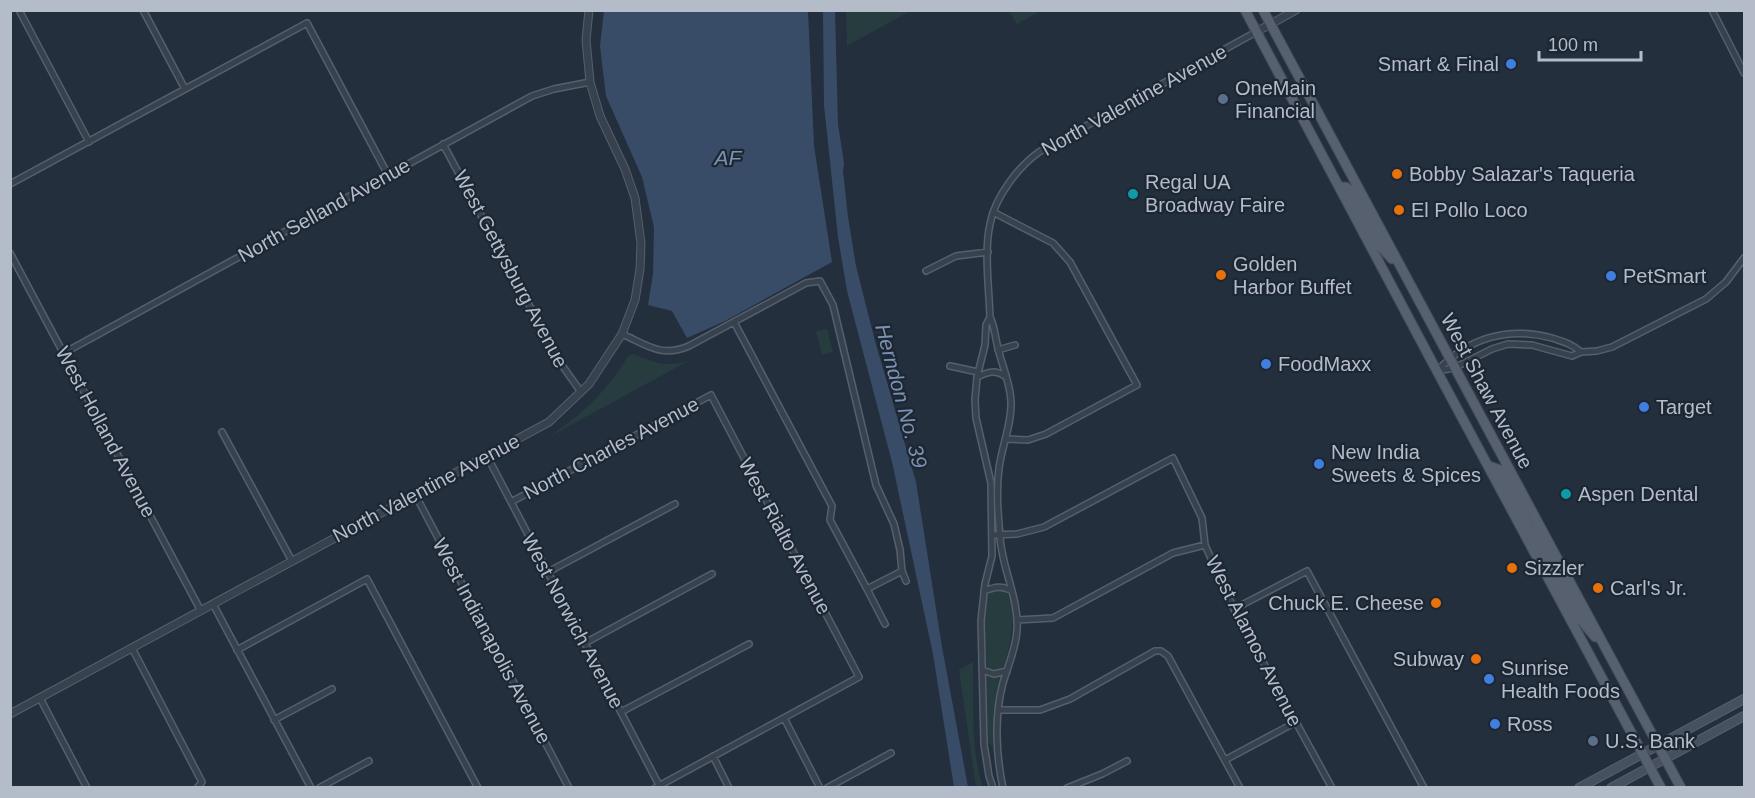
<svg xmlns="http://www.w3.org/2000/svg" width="1755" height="798" font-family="Arial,sans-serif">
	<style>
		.green { fill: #263c3f }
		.water { fill: #394c67 }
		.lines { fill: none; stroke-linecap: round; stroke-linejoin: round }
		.minor-casing { stroke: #565f6c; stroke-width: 8 }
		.tertiary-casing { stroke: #565f6c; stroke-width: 9 }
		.secondary-casing { stroke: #565f6c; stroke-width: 10 }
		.primary-casing { stroke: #414a57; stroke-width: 11 }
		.minor { stroke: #38414e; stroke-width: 5 }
		.tertiary { stroke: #38414e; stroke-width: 7 }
		.secondary { stroke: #465061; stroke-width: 8 }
		.primary { stroke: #56606e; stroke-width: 9 }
		.shop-dot { fill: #3f7fe0; stroke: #1d2633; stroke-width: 2 }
		.service-dot { fill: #5c6f8a; stroke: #1d2633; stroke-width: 2 }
		.food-dot { fill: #e8710a; stroke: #1d2633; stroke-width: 2 }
		.culture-dot { fill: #0f9aa8; stroke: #1d2633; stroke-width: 2 }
		.labels { text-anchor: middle; stroke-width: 4.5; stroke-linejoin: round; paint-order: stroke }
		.poi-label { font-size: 20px; fill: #b4bcc9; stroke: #1d2633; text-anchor: start }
		.street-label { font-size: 20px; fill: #b4bcc9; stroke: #1d2633 }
		.water-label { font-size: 21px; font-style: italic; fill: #7c92b1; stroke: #1d2633 }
	</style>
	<rect width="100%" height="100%" fill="#242f3e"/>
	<path class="green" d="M 846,10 L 910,10 L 910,11 L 847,46 Z
		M 1009,11 L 1036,11 L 1037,13 L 1017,24 Z
		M 827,329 L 833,352 L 822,355 L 816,331 Z
		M 634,354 C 654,363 669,368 690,360 L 547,438 C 581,416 607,391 628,356 Z
		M 998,590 C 1002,591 1004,590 1007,593 C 1019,605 1009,652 1004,666 L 996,670 L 986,667 C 986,654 982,601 989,594 C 992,591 995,591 998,590 Z
		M 973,662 C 974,702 970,749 983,787 L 976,787 L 959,670 Z
		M 986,676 L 993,677 L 1002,676 L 995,710 L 995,744 L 992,746 L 988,743 Z"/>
	<path class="water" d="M 604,11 L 808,11 L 814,146 L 832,262 L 725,321 L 687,338 L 672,311 L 648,305 L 653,274 L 654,227 L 642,177 L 606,96 L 600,46 Z
		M 823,11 L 835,11 L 838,124 L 844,163 L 843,171 L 848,217 L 856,266 L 875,341 L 916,482 L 942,647 L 968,787 L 954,787 L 933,654 L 892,462 L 847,291 L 838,237 L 824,105 Z"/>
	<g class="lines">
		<defs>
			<path id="minor" d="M 19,10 L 89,142
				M 143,10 L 185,89
				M 1712,10 L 1744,73
				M 443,144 L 559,361 L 581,392
				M 10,184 L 307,23 L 388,175
				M 993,212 L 1053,243 L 1070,262 L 1137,385 L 1046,434 L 1028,440 L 1006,439
				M 10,253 L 201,611
				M 926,271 L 956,256 L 988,252
				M 990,317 L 986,325 L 985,345 L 977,377 L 975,400 L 976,418 L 991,483 L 992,556 L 985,584 L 981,621 L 984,744 L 989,776 L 993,788
				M 734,322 L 832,506 L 830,520 L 867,589 L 902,571
				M 622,334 C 647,345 661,358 689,346 L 806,283 L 820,281 L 833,305 L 876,485 L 894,524 L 900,550 L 902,571 L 906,581
				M 998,350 L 1015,345
				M 64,353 L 532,96 L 554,89 L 590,82
				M 950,366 L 978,372
				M 1437,371 L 1454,368 L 1492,349 L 1508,344 L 1532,345 L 1572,356 L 1581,352 L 1597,351 L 1612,347 L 1706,299 L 1726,282 L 1744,258
				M 1437,371 C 1468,338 1508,326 1552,338 C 1564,342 1572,344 1581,352
				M 977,377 C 988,372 995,369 1006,377
				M 222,432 L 292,561
				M 487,456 L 659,785
				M 415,494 L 569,788
				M 511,502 L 711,395 L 859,677 L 655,788
				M 993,535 L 1017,534 L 1044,527 L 1173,458 L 1202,518 L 1205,545 L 1234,609 L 1332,788
				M 548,572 L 675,504
				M 867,589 L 885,624
				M 984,591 C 995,587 1001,585 1012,591
				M 213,604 L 311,788
				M 1234,609 L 1307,571 L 1424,788
				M 1017,620 L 1053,618 L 1173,553 L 1205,545
				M 585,643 L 712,574
				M 132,648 L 202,782 L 197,788
				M 237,650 L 367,579 L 478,788
				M 982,670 L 994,674 L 1007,671
				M 40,698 L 87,788
				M 998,710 L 1040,710 L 1070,699 L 1155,651 L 1161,651 L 1168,656 L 1240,788
				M 621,712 L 749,644
				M 784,718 L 820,788
				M 274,720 L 332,689
				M 713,756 L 729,788
				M 1225,760 L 1296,722
				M 319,788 L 369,761
				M 827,788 L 891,753
				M 1003,788 C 996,755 994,716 1003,683 C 1008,665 1016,649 1017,630 C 1019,598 1002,569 1000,537 C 998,514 996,490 999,468 C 1002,445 1012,424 1011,401 C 1010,382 1002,366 998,348 C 995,337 995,327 990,317 C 989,288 984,252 990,224 C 995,197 1018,167 1039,152 L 1256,32
				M 1067,788 L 1102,774 L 1127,761"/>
			<path id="tertiary" d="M 1256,32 L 1296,10
				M 10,714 L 549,422 L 589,384 L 622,334 L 635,300 L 640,269 L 641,243 L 635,198 L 625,169 L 600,116 L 590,82 L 586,40 L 589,10"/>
			<path id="secondary" d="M 1579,788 L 1744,699
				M 1611,788 L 1744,716"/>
			<path id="primary" d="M 1245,10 L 1431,360 L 1661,788
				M 1263,10 L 1557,558 L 1681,788
				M 1339,187 L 1346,187 L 1351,191 L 1380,246 L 1392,259
				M 1489,466 L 1500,470 L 1531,529 L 1537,533 L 1544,534
				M 1527,538 L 1534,537 L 1538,542 L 1581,620 L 1595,637"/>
		</defs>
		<use href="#minor" class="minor-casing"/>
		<use href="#tertiary" class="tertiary-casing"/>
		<use href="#secondary" class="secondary-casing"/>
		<use href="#primary" class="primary-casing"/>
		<use href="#minor" class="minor"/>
		<use href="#tertiary" class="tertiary"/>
		<use href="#secondary" class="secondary"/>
		<use href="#primary" class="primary"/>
	</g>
	<g class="shop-dot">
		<circle cx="1511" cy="64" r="6"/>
		<circle cx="1611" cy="276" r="6"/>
		<circle cx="1266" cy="364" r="6"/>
		<circle cx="1644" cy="407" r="6"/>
		<circle cx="1319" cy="464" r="6"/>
		<circle cx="1489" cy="679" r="6"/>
		<circle cx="1495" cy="724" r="6"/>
	</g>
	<g class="service-dot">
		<circle cx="1223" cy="99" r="6"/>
		<circle cx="1593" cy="741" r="6"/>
	</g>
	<g class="food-dot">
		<circle cx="1397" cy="174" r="6"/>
		<circle cx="1399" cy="210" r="6"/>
		<circle cx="1221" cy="275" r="6"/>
		<circle cx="1512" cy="568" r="6"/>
		<circle cx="1598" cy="588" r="6"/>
		<circle cx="1436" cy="603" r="6"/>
		<circle cx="1476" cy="659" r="6"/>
	</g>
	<g class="culture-dot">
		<circle cx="1133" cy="194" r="6"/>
		<circle cx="1566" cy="494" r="6"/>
	</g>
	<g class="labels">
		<g class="poi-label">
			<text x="1499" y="71" text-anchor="end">Smart &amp; Final</text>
			<text x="1235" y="95">OneMain<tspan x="1235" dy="23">Financial</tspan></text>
			<text x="1409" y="181">Bobby Salazar's Taqueria</text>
			<text x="1145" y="189">Regal UA<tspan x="1145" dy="23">Broadway Faire</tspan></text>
			<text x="1411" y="217">El Pollo Loco</text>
			<text x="1233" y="271">Golden<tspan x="1233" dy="23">Harbor Buffet</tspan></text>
			<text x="1623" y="283">PetSmart</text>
			<text x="1278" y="371">FoodMaxx</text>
			<text x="1656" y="414">Target</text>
			<text x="1331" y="459">New India<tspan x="1331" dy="23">Sweets &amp; Spices</tspan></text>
			<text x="1578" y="501">Aspen Dental</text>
			<text x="1524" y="575">Sizzler</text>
			<text x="1610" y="595">Carl's Jr.</text>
			<text x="1424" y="610" text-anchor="end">Chuck E. Cheese</text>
			<text x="1464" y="666" text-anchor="end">Subway</text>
			<text x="1501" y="675">Sunrise<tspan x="1501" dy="23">Health Foods</tspan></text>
			<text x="1507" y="731">Ross</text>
			<text x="1605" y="748">U.S. Bank</text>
		</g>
		<g class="street-label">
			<text transform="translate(1134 100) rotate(-29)" y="7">North Valentine Avenue</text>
			<text transform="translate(324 210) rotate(-29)" y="7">North Selland Avenue</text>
			<text transform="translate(511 269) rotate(62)" y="7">West Gettysburg Avenue</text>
			<text transform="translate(1487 391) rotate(62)" y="7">West Shaw Avenue</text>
			<text transform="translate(106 432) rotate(62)" y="7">West Holland Avenue</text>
			<text transform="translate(611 448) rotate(-28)" y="7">North Charles Avenue</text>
			<text transform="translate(426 488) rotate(-28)" y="7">North Valentine Avenue</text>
			<text transform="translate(785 536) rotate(62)" y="7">West Rialto Avenue</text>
			<text transform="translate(573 621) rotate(62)" y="7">West Norwich Avenue</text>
			<text transform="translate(492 641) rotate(62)" y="7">West Indianapolis Avenue</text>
			<text transform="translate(1254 641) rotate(63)" y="7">West Alamos Avenue</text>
		</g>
		<g class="water-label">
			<text x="728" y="165">AF</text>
			<text transform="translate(901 396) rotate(75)" y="7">Herndon No. 39</text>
		</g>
	</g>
	<rect width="1755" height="798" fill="none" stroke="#b4bcc9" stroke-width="24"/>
	<path d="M1539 51v9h102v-9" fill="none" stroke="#b4bcc9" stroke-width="3"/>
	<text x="1548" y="51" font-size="18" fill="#b4bcc9" stroke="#1d2633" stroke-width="4.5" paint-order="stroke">100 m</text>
</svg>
